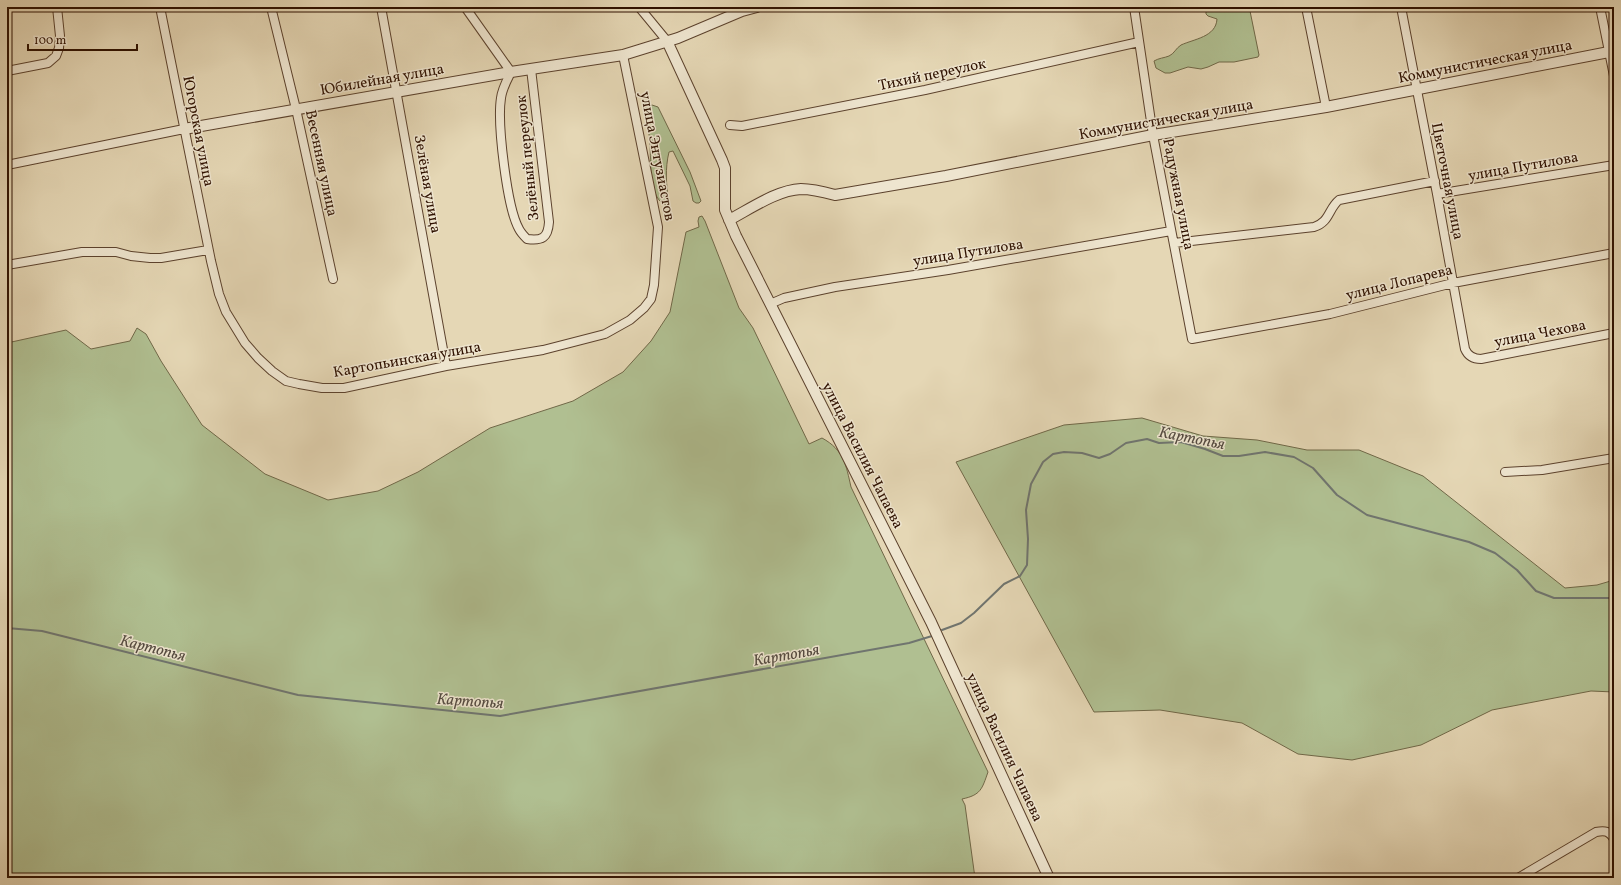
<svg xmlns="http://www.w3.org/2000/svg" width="1621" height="885" font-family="Vollkorn,serif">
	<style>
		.green { fill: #b0bf91; stroke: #706848 }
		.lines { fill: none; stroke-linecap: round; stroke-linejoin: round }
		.stream { stroke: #70756f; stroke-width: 2 }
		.minor-casing { stroke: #5c422d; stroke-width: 10 }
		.tertiary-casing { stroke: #5c422d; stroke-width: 12 }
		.minor { stroke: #eee5cf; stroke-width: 8 }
		.tertiary { stroke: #eee5cf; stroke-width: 10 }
		.labels { text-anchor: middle; stroke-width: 3; stroke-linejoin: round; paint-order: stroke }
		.street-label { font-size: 15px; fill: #2f1100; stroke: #eee5cf }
		.water-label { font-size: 16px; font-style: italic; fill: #554b41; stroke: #eee5cf }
	</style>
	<rect width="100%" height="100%" fill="#e5d7b5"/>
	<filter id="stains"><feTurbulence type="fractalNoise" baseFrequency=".005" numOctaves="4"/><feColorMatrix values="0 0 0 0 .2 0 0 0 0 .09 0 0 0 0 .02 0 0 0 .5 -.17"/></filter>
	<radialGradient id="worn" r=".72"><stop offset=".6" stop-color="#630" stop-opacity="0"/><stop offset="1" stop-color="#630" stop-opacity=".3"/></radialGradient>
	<path class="green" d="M 1210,7 L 1229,7 L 1250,11 L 1259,55 L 1258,57 L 1234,62 L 1219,62 L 1208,67 L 1201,69 L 1188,67 L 1170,73 L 1165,73 L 1156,68 L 1154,61 C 1159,58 1164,58 1169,56 C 1174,54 1176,48 1181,45 C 1194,39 1216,37 1217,19 L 1208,16 L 1206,14 L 1206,10 Z
		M 652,105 L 658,107 L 690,172 L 701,201 L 699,203 L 696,203 L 693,201 L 690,186 L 673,151 L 669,152 C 665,168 666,186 669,202 L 667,205 C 648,201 651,160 650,144 C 650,132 645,122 644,111 L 646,106 Z
		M 702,216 L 705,221 L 739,308 L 753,328 L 809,444 L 822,438 C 844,450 846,465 851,487 L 988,772 C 982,789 981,795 962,799 L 965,805 L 975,878 L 440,878 L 439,876 L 435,878 L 7,878 L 7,343 L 66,330 L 91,349 L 130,341 L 137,328 L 146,334 L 161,361 L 202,425 L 265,474 L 328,500 L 378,491 L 418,472 L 490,428 L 573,401 L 623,372 L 651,341 L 670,312 L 686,232 L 699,227 L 698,221 L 699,217 Z
		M 1142,418 L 1203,436 L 1257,440 L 1307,450 L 1359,450 L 1423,476 L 1565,588 L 1597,585 L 1614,580 L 1614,692 L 1591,691 L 1492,710 L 1421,745 L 1352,760 L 1298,754 L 1242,723 L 1160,710 L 1094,712 L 956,462 L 1064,425 Z"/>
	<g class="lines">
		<path class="stream" d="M 7,628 L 42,631 L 298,695 L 500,716 L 909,643 L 932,636
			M 942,630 L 961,623 L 974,613 L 1004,584 L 1020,576 L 1027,565 L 1028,539 L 1026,510 L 1031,484 L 1043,462 L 1053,454 L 1064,452 L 1082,453 L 1099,458 L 1110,454 L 1126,443 L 1147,439 L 1159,443 L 1181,442 L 1205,449 L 1223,456 L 1239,456 L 1265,452 L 1294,457 L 1313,468 L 1337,495 L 1367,515 L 1469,542 L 1495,553 L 1517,570 L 1536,591 L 1554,598 L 1614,598"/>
		<defs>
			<path id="minor" d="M 160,7 L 211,261 L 219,294 L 226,312 L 245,343 L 258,358 L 272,371 L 286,381 L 299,384 L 322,388 L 344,388 L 446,366 L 543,350 L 605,334 L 630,320 L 644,308 L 651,299 L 654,285 L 658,227 L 623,55
				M 271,7 L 296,109 L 333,279
				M 381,7 L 446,366
				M 465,7 L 511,72 C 507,80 502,89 501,98 C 497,123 507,208 519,229 C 521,233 524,236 527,239 C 542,241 548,238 549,222 L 531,69
				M 639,7 L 667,41
				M 698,7 L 704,7
				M 1134,7 L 1153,135 L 1192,339 L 1330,314 L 1453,283 L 1614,253
				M 1306,7 L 1326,107
				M 1401,7 L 1437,194 L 1465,349 C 1468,356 1473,359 1481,359 L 1614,333
				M 1600,7 L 1614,76
				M 7,71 L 48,63 L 56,56 L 59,48 L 60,36 L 57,7
				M 730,125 L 742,126 L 925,90 L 1139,42
				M 7,165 L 184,129
				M 1437,194 L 1614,165
				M 1174,243 L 1314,227 C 1330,222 1328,209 1339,200 L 1435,181
				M 7,265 L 82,252 L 116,252 L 131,256 L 150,258 L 161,258 L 208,250
				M 770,304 L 784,298 L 835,287 L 948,270 L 1171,231
				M 1505,472 L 1542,470 L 1614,458
				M 1518,878 L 1596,832 C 1605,830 1609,831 1614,839"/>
			<path id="tertiary" d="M 667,41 L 722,160 L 725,168 L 725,210 L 736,236 L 931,622 L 1049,878
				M 184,129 L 511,72 L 623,55 L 678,38 L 742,11 L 757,7
				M 729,220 C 750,209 777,190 801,189 C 812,189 824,192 835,195 L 946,176 L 1153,135 L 1326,107 L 1614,51"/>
		</defs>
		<use href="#minor" class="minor-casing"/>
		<use href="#tertiary" class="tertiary-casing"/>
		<use href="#minor" class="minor"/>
		<use href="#tertiary" class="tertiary"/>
	</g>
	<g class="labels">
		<g class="street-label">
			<text transform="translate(1485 61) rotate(-11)" y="5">Коммунистическая улица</text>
			<text transform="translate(932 74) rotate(-12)" y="5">Тихий переулок</text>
			<text transform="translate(382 79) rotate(-10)" y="5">Юбилейная улица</text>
			<text transform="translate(1166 119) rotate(-10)" y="5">Коммунистическая улица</text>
			<text transform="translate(199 131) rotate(79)" y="5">Югорская улица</text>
			<text transform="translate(658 156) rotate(79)" y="5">улица Энтузиастов</text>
			<text transform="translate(527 158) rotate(-96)" y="5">Зелёный переулок</text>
			<text transform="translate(322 163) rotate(78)" y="5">Весенняя улица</text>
			<text transform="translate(1523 166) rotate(-10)" y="5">улица Путилова</text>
			<text transform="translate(1448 181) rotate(79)" y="5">Цветочная улица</text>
			<text transform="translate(428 184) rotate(80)" y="5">Зелёная улица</text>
			<text transform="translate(1179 194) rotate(79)" y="5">Радужная улица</text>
			<text transform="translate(968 252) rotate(-9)" y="5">улица Путилова</text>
			<text transform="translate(1399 282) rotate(-14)" y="5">улица Лопарева</text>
			<text transform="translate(1540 333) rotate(-11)" y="5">улица Чехова</text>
			<text transform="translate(407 359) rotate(-10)" y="5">Картопьинская улица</text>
			<text transform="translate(863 455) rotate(63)" y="5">улица Василия Чапаева</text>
			<text transform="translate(1005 747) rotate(65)" y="5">улица Василия Чапаева</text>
		</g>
		<g class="water-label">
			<text transform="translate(1192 437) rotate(11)" y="6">Картопья</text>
			<text transform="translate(153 647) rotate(14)" y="6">Картопья</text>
			<text transform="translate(786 654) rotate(-10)" y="6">Картопья</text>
			<text transform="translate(470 700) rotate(4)" y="6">Картопья</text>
		</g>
	</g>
	<rect width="1621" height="885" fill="none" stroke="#e5d7b5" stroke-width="24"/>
	<rect x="8" y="8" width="1605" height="869" fill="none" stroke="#2f1100" stroke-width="2"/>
	<rect x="12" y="12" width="1597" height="861" fill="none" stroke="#2f1100"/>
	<path d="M28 44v6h109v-6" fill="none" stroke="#2f1100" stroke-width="2"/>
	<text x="34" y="44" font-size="12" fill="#2f1100" stroke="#eee5cf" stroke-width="3" paint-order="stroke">100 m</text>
	<rect width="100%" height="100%" filter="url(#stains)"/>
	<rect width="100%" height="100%" fill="url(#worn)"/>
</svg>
